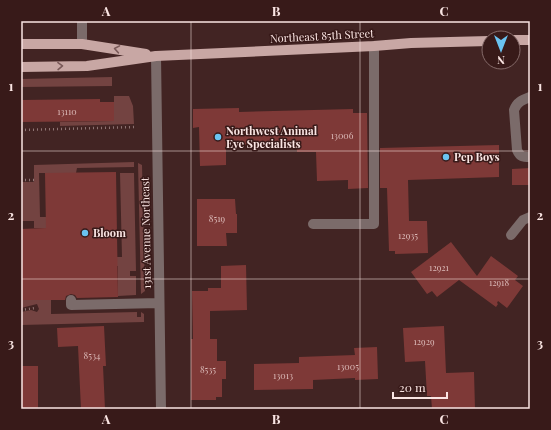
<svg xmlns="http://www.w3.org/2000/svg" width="551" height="430" font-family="'Playfair Display',serif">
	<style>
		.green { fill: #734341 }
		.building { fill: #7e3937 }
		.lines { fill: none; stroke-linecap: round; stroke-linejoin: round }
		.path { stroke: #907675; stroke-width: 2.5; stroke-dasharray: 1 3; stroke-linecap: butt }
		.minor { stroke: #7b6b6a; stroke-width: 10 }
		.major { stroke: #c8a7a4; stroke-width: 10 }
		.oneway { stroke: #795958 }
		.grid { fill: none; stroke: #fae5e3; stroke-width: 1; stroke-opacity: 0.55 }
		.poi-dot { fill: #6ac3f1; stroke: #381a19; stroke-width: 1.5 }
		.labels { text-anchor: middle; stroke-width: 3; stroke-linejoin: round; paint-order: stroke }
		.number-label { font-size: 9px; fill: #dbbab8 }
		.street-label { font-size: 11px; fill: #fae5e3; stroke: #381a19 }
		.poi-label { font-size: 11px; font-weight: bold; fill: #fae5e3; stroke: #381a19; text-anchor: start }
		.neatline { fill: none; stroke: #fae5e3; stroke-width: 1.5 }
		.grid-label { font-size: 13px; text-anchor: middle; font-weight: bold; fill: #fae5e3 }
	</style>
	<rect width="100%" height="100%" fill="#422423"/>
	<path class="green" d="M 112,77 L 112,86 L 21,87 L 21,79 Z
		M 114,96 L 129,96 L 133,106 L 134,124 L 60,126 L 60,122 L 114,121 Z
		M 134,162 L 134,167 L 77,168 L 76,173 L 39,173 L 40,217 L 46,217 L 46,228 L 34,228 L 34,221 L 21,221 L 21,182 L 34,182 L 34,165 Z
		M 138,163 L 142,165 L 145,291 L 141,294 Z
		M 120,173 L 134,173 L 136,271 L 130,271 L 130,276 L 136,276 L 136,295 L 118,296 L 118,266 L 115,266 L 115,257 L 122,257 Z
		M 51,295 L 51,314 L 137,312 L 137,317 L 141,317 L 141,312 L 144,314 L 144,322 L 21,325 L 21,312 L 31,310 L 37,312 L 39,309 L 37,304 L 21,308 L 21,300 L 33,300 Z"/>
	<path class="building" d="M 100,99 L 100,102 L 114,102 L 114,121 L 21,122 L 21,100 Z
		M 239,108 L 239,112 L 353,109 L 353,113 L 367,113 L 368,188 L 348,189 L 348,180 L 317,181 L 316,152 L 297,152 L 297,143 L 237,145 L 237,147 L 226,147 L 226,165 L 200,166 L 199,127 L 193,128 L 193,109 Z
		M 499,145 L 499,177 L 408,180 L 409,221 L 427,221 L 428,253 L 395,254 L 395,251 L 389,251 L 387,188 L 380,188 L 380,148 Z
		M 530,168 L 530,185 L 512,185 L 512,169 Z
		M 116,172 L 118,297 L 77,298 L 75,295 L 71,294 L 66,296 L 65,300 L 21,300 L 21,229 L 46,228 L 45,173 Z
		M 197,199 L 235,199 L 236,214 L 237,214 L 237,233 L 226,233 L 227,246 L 197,246 Z
		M 451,242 L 477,276 L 491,256 L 518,276 L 515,280 L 523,286 L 507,308 L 498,301 L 497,303 L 498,304 L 496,307 L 459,280 L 437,297 L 432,291 L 427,294 L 411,272 Z
		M 246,265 L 247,310 L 210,311 L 210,339 L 217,339 L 217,361 L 226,361 L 226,379 L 222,379 L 222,397 L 216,397 L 216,400 L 191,400 L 191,339 L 193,339 L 192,291 L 208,291 L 208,288 L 221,288 L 221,266 Z
		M 104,326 L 106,366 L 103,366 L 105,409 L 81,409 L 78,346 L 58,347 L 57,328 Z
		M 444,326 L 446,373 L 474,372 L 475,409 L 432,409 L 431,396 L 427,396 L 425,361 L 405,362 L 403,328 Z
		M 377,347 L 378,379 L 355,380 L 355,378 L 313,380 L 313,389 L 254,390 L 254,364 L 299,363 L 299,357 L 355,355 L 354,348 Z
		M 21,366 L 38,366 L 38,409 L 21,409 Z"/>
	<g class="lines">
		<path class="path" d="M 21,130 L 136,127
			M 21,180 L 34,180
			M 21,310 L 35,308"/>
		<path class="minor" d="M 82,21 L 82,44
			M 156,56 L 161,409
			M 530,97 C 522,100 517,102 514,110 L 517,150 C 520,157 523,157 530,157
			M 313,224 L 374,224 L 374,46
			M 511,235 L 523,220 L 530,217
			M 71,300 L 71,305 L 159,303"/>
		<path class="major" d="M 513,40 L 530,40
			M 21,44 L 82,44 L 146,54
			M 21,67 L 87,66 L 156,56 L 374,46 L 411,43 L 489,41"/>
	</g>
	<defs><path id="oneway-chevron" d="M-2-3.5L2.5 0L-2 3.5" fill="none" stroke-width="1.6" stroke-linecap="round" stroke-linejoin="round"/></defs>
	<g class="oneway">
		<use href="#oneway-chevron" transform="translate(117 49) rotate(-170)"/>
		<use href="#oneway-chevron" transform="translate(60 66) rotate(-1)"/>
	</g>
	<path class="grid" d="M 191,21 L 191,409M 360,21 L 360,409M 21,151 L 530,151M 21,279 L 530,279"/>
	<g class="poi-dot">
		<circle cx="218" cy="137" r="4"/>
		<circle cx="446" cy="157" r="4"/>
		<circle cx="85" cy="233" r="4"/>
	</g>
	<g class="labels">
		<g class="number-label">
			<text x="67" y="115">13110</text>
			<text x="342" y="139">13006</text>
			<text x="217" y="222">8519</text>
			<text x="408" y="239">12935</text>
			<text x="439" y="271">12921</text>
			<text x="499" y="286">12918</text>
			<text x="424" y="345">12929</text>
			<text x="92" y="359">8534</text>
			<text x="348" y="370">13005</text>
			<text x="208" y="373">8535</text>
			<text x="283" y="379">13013</text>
		</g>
		<g class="street-label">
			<text transform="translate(322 36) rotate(-3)" y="4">Northeast 85th Street</text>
			<text transform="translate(146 233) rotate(-91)" y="4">131st Avenue Northeast</text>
		</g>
		<g class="poi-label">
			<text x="226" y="135">Northwest Animal<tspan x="226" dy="13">Eye Specialists</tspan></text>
			<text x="454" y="161">Pep Boys</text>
			<text x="93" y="237">Bloom</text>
		</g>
	</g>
	<rect width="551" height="430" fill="none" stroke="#381a19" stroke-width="44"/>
	<g transform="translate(501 50) rotate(180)"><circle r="19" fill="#381a19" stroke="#866b6a"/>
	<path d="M0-3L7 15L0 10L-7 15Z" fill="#6ac3f1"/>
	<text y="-6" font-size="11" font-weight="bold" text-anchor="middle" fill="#fae5e3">N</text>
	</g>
	<path d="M393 392v6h54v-6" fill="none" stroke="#fae5e3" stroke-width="2"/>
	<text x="399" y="392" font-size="12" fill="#fae5e3" stroke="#381a19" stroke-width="3" paint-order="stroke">20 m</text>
	<rect x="22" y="22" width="507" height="386" class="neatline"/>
	<g class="grid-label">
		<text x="106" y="16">A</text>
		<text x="276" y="16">B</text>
		<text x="444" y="16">C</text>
		<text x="11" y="91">1</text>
		<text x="540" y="91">1</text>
		<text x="11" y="220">2</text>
		<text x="540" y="220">2</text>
		<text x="11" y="348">3</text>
		<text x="540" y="348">3</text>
		<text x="106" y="424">A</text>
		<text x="276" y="424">B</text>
		<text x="444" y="424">C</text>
	</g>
</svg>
